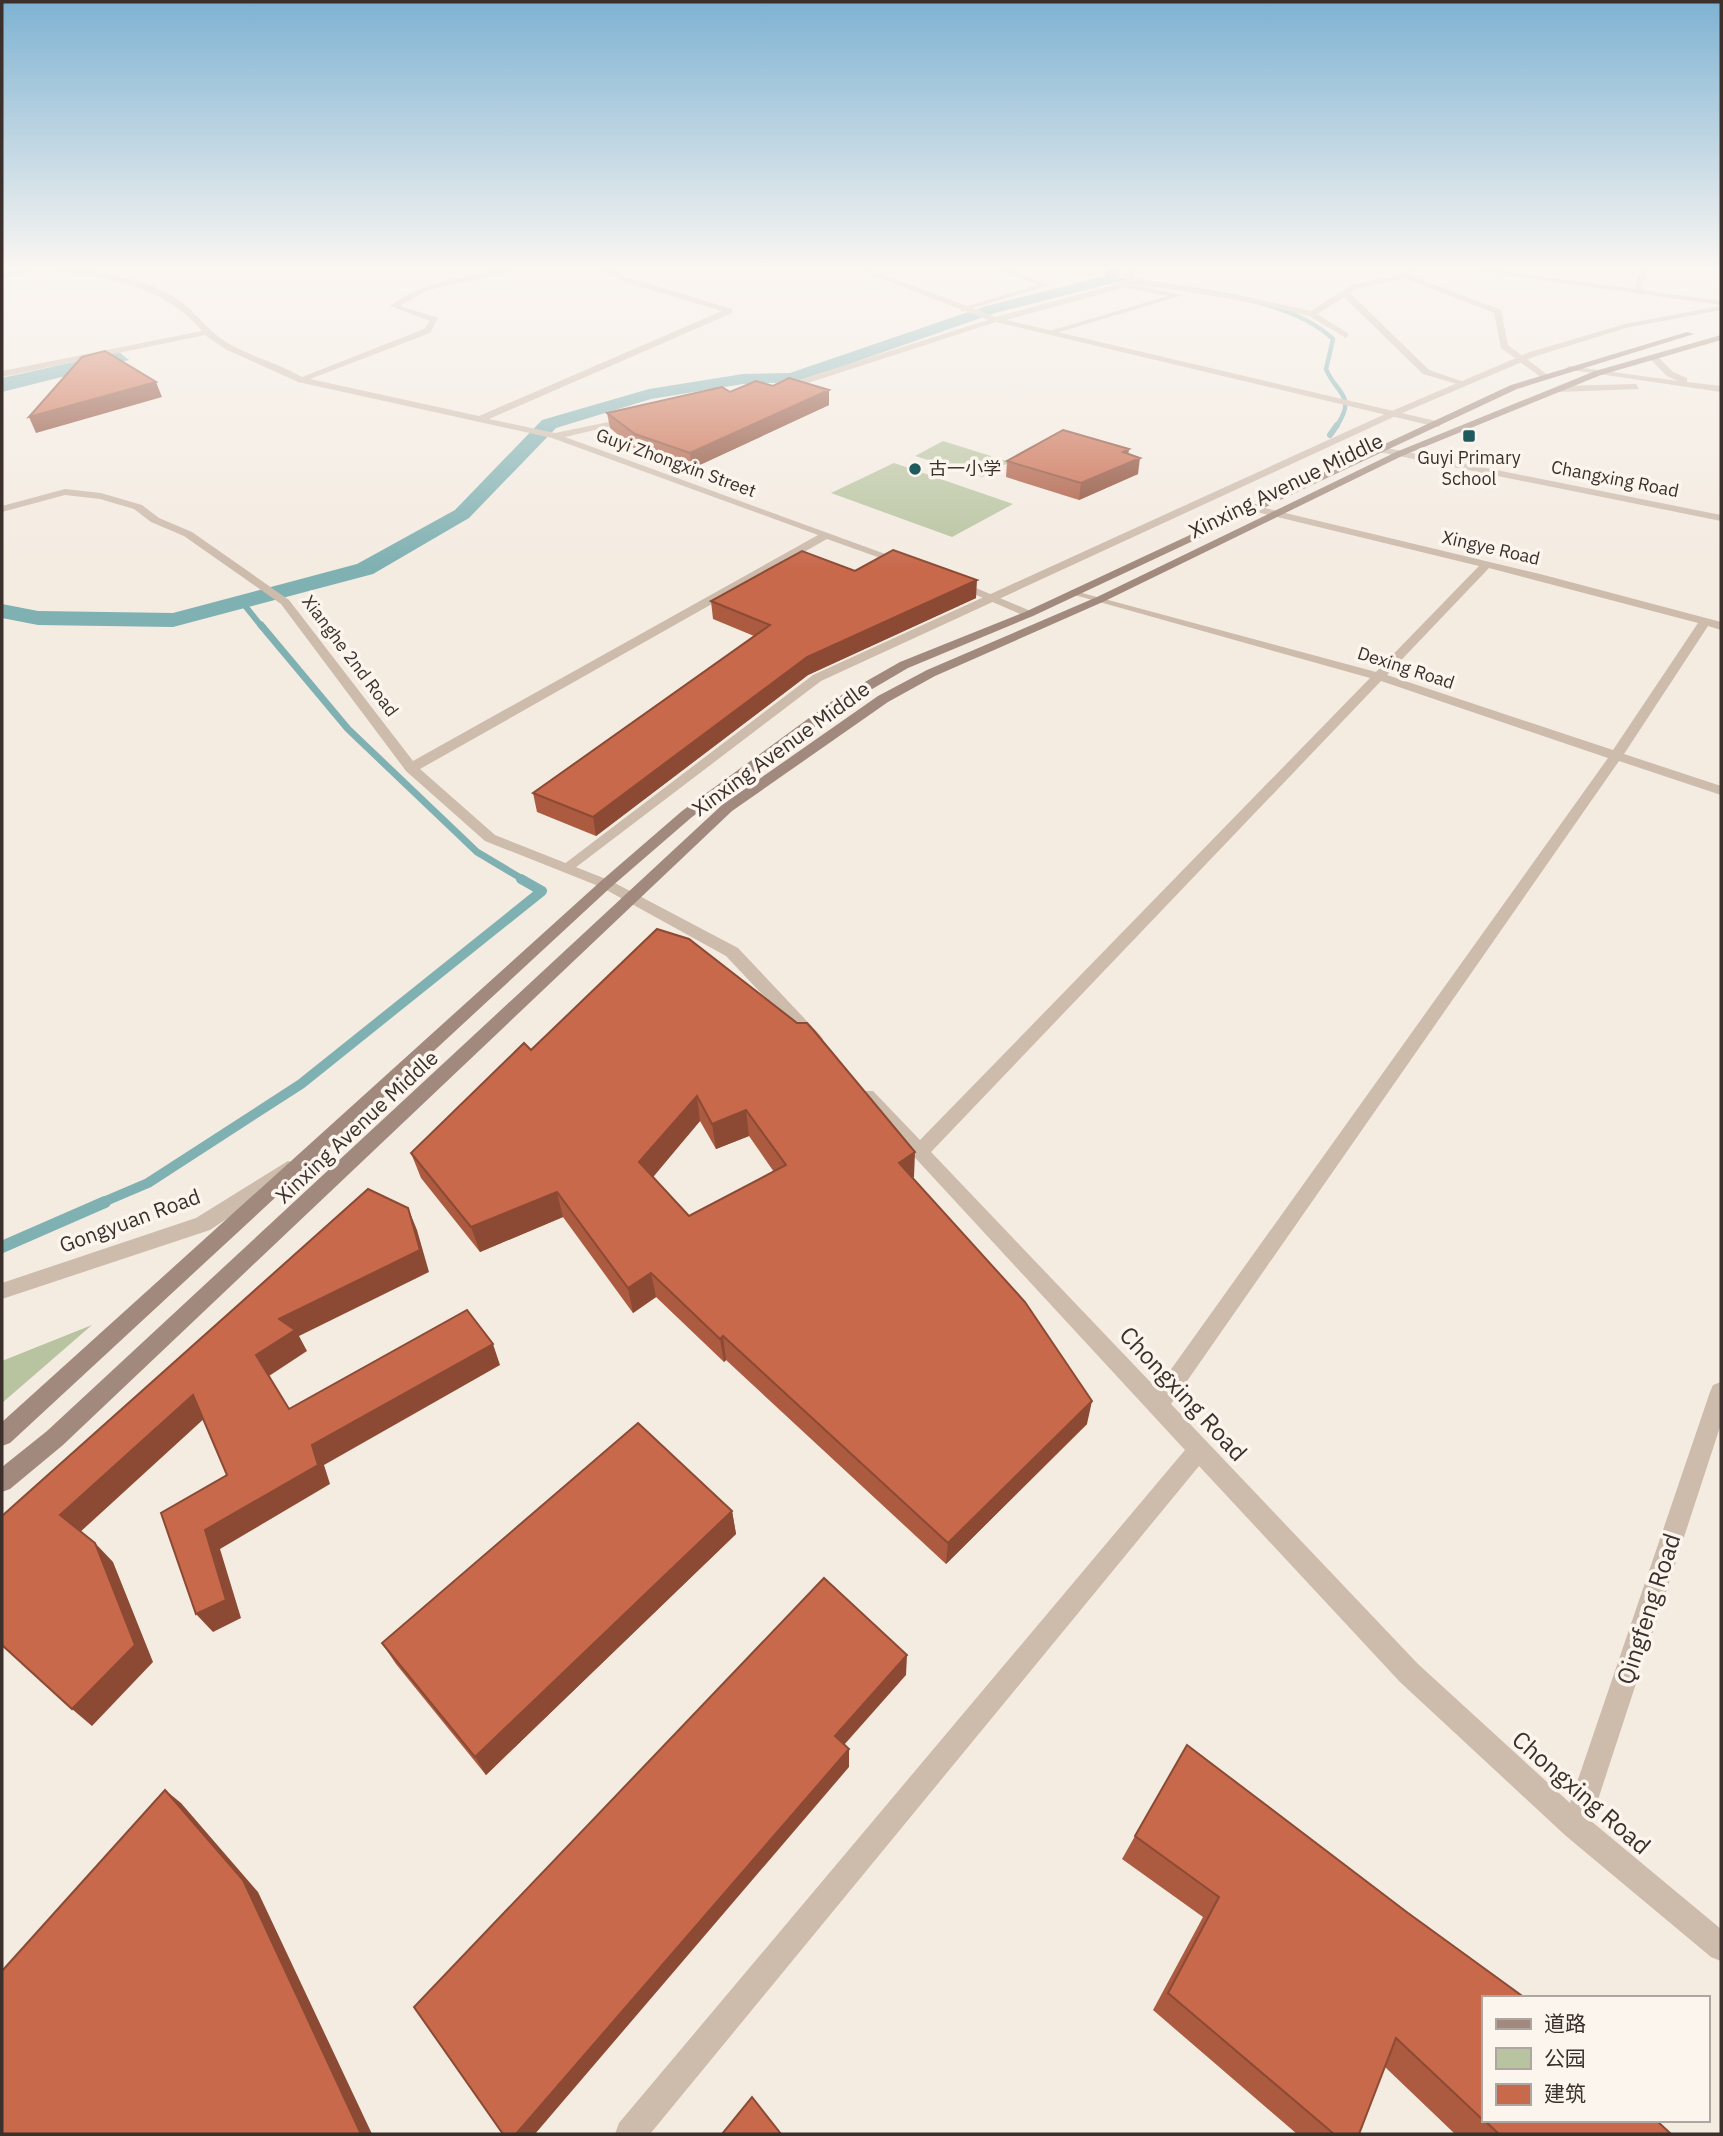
<svg xmlns="http://www.w3.org/2000/svg" width="1723" height="2136" font-family="'IBM Plex Sans','Noto Sans SC',sans-serif">
	<style>
		.green { fill: #b8c4a0 }
		.water { fill: #7fb0b2 }
		.lines { fill: none; stroke-linecap: round; stroke-linejoin: round }
		.stream-far4 { stroke: #7fb0b2; stroke-width: 4.5 }
		.stream-far3 { stroke: #7fb0b2; stroke-width: 6 }
		.stream-far2 { stroke: #7fb0b2; stroke-width: 7 }
		.stream-far1 { stroke: #7fb0b2; stroke-width: 10 }
		.stream { stroke: #7fb0b2; stroke-width: 12 }
		.canal { fill: #7fb0b2; fill-rule: evenodd }
		.service { fill: #cdbbac; fill-rule: evenodd }
		.minor { fill: #cdbbac; fill-rule: evenodd }
		.tertiary { fill: #cdbbac; fill-rule: evenodd }
		.secondary { fill: #a18a7d; fill-rule: evenodd }
		.wall { fill: #ac5a40; fill-rule: evenodd }
		.shaded-wall { fill: #8c4a34 }
		.building { fill: #c8694b; stroke: #8c4a34; stroke-width: 2; fill-rule: evenodd }
		.poi-dot { fill: #1f5a5e; stroke: #fbf5ee; stroke-width: 2.5 }
		.labels { text-anchor: middle; stroke-width: 7; stroke-linejoin: round; paint-order: stroke }
		.far-poi-label { font-size: 18px; fill: #3b302b; stroke: #fbf5ee }
		.far-street-label { font-size: 18px; fill: #3b302b; stroke: #fbf5ee }
		.street-label { font-size: 21px; fill: #3b302b; stroke: #fbf5ee }
		.near-street-label { font-size: 24px; fill: #3b302b; stroke: #fbf5ee }
	</style>
	<rect width="100%" height="100%" fill="#f4ebe1"/>
	<path class="green" d="M 943,441 L 1010,462 L 982,477 L 915,456 Z
		M 894,463 L 1013,504 L 952,537 L 831,493 Z
		M 92,1325 L 2,1403 L 2,1361 Z"/>
	<path class="water" d="M 119,352 L 129,360 L 2,392 L 2,378 Z"/>
	<g class="lines">
		<path class="stream-far4" d="M 1112,279 C 1177,289 1284,293 1333,339 L 1326,369 C 1336,394 1358,395 1336,427"/>
		<path class="stream-far3" d="M 1330,435 L 1337,425
			M 242,602 L 262,627"/>
		<path class="stream-far2" d="M 261,625 L 348,729 L 477,852 L 524,880"/>
		<path class="stream-far1" d="M 101,1203 L 148,1183 L 301,1084 L 542,891 L 521,879"/>
		<path class="stream" d="M 2,1247 L 105,1202"/>
		<path class="canal" d="M 1107,269 L 1121,269 L 1117,282 L 995,313 L 798,382 L 743,384 L 651,399 L 556,428 L 469,518 L 373,574 L 173,627 L 38,625 L 2,618 L 2,604 L 38,611 L 173,613 L 357,564 L 455,510 L 542,420 L 649,389 L 743,374 L 790,373 L 983,307 L 1105,276 Z"/>
		<path class="service" d="M 996,269 L 1007,269 L 1049,285 L 961,312 L 961,308 L 1038,285 Z
			M 1124,283 L 1183,295 L 1053,334 L 1046,332 L 1168,296 L 1121,287 Z
			M 1721,306 L 1721,310 L 1626,328 L 1536,356 L 1400,414 L 821,681 L 571,871 L 566,873 L 559,868 L 813,675 L 1394,410 L 1530,352 L 1625,324 Z"/>
		<path class="minor" d="M 26,269 L 42,269 L 2,278 L 2,274 Z
			M 53,269 C 95,269 143,277 179,300 C 196,312 206,329 223,340 C 247,356 277,362 302,377 L 424,329 L 430,321 L 390,306 C 421,281 484,269 524,269 L 428,290 L 400,306 L 438,318 L 430,333 L 310,379 L 479,416 L 722,311 L 621,281 L 599,269 L 609,269 L 627,277 L 732,309 L 732,313 L 489,419 L 555,433 L 633,417 L 633,421 L 565,437 L 910,563 L 900,565 L 827,539 L 420,769 L 495,835 L 611,881 L 738,948 L 820,1035 L 823,1039 L 820,1043 L 808,1043 L 726,956 L 601,887 L 485,841 L 406,771 L 281,604 L 184,536 L 151,522 L 134,509 L 100,499 L 65,495 L 2,512 L 2,506 L 65,489 L 101,493 L 142,505 L 159,518 L 192,532 L 289,600 L 413,761 L 818,535 L 552,438 L 298,382 L 225,349 L 205,335 L 2,377 L 2,371 L 202,331 C 174,298 138,284 96,277 C 83,275 65,275 53,269 Z
			M 857,269 L 868,269 L 996,317 L 1121,283 L 1126,279 L 1127,269 L 1135,269 L 1134,278 L 1251,298 L 1311,311 L 1351,285 L 1402,274 L 1406,269 L 1414,269 L 1409,275 L 1501,310 L 1508,345 L 1549,376 L 1542,378 L 1501,348 L 1494,313 L 1404,278 L 1356,289 L 1350,293 L 1429,370 L 1464,382 L 1464,386 L 1423,374 L 1344,297 L 1317,314 L 1349,334 L 1346,338 L 1309,316 L 1251,302 L 1132,283 L 1127,287 L 1006,320 L 1440,422 L 1440,426 L 1437,427 L 996,322 L 802,385 L 778,387 L 778,383 L 798,380 L 988,320 Z
			M 1464,269 L 1485,269 L 1635,289 L 1639,269 L 1647,269 L 1642,290 L 1721,301 L 1721,305 Z
			M 1377,446 L 1721,515 L 1721,521 L 1374,451 L 1374,447 Z
			M 1252,505 L 1540,574 L 1721,622 L 1721,630 L 1708,626 L 1624,754 L 1721,786 L 1721,795 L 1619,761 L 1171,1404 L 1418,1664 L 1570,1803 L 1710,1392 L 1713,1385 L 1721,1382 L 1721,1424 L 1591,1821 L 1721,1929 L 1721,1961 L 1711,1957 L 1566,1836 L 1400,1682 L 1199,1466 L 650,2134 L 615,2134 L 619,2123 L 1185,1450 L 858,1096 L 861,1091 L 873,1091 L 920,1140 L 1370,678 L 1071,594 L 1071,590 L 1376,672 L 1479,566 L 1248,510 L 1248,506 ZM 1489,568 L 1698,623 L 1613,750 L 1387,675 ZM 1381,681 L 1608,758 L 1157,1389 L 931,1152 Z
			M 957,580 L 1033,612 L 1035,614 L 1025,616 L 953,585 L 953,581 Z
			M 288,1161 L 295,1163 L 297,1168 L 295,1173 L 210,1230 L 2,1299 L 2,1283 L 196,1218 Z"/>
		<path class="tertiary" d="M 1650,355 L 1656,355 L 1673,372 L 1687,378 L 1687,382 L 1721,386 L 1721,392 L 1565,369 L 1569,366 L 1678,381 L 1667,376 L 1650,359 Z
			M 1636,384 L 1639,389 L 1559,392 L 1555,389 L 1559,386 Z"/>
		<path class="secondary" d="M 1687,332 L 1694,334 L 1517,389 L 1033,616 L 908,668 L 845,705 L 692,817 L 611,887 L 10,1443 L 2,1446 L 2,1422 L 601,881 L 682,811 L 835,699 L 900,662 L 1025,612 L 1511,385 Z
			M 1721,335 L 1721,340 L 1601,375 L 1402,456 L 1105,601 L 935,676 L 888,702 L 732,811 L 63,1445 L 10,1489 L 2,1492 L 2,1467 L 47,1431 L 722,805 L 878,696 L 927,670 L 1097,597 L 1396,452 L 1595,371 Z"/>
	</g>
	<path class="wall" d="M 730,392 L 829,405 L 691,469 L 636,450 L 610,428 L 607,413 Z
		M 1128,454 L 1138,474 L 1079,500 L 1006,477 L 1007,461 Z
		M 855,571 L 976,598 L 808,675 L 596,836 L 537,812 L 533,793 L 754,636 L 713,619 L 711,601 Z
		M 657,929 L 914,1177 L 912,1178 L 1087,1424 L 946,1564 L 726,1360 L 724,1362 L 656,1297 L 633,1313 L 563,1217 L 480,1252 L 421,1178 L 411,1153 L 531,1050 ZM 700,1121 L 716,1149 L 749,1136 L 774,1172 L 689,1216 L 652,1177 Z
		M 732,1511 L 736,1534 L 486,1775 L 396,1664 L 382,1643 Z
		M 1135,1836 L 1671,2134 L 1455,2134 L 1385,2067 L 1359,2134 L 1297,2134 L 1153,2010 L 1203,1917 L 1122,1859 Z"/>
	<path class="shaded-wall" d="M 156,382 L 162,397 L 36,433 L 29,417 Z
		M 829,390 L 829,405 L 691,469 L 690,453 Z
		M 1129,449 L 1127,464 L 1140,458 L 1138,474 L 1079,500 L 1081,483 Z
		M 977,580 L 976,598 L 808,675 L 596,836 L 593,817 L 807,657 Z
		M 697,1096 L 700,1121 L 644,1188 L 639,1162 Z
		M 746,1110 L 749,1136 L 716,1149 L 712,1124 Z
		M 915,1152 L 914,1177 L 898,1188 L 899,1163 Z
		M 557,1192 L 563,1217 L 480,1252 L 471,1227 Z
		M 408,1208 L 417,1230 L 429,1272 L 299,1336 L 307,1351 L 269,1376 L 256,1355 L 279,1319 Z
		M 651,1273 L 656,1297 L 633,1313 L 628,1288 Z
		M 723,1336 L 726,1360 L 724,1362 L 720,1339 Z
		M 493,1344 L 500,1365 L 324,1465 L 330,1484 L 220,1549 L 241,1618 L 213,1632 L 196,1614 L 205,1530 L 312,1445 Z
		M 193,1395 L 207,1416 L 78,1534 L 60,1515 Z
		M 1092,1401 L 1087,1424 L 946,1564 L 948,1543 Z
		M 732,1511 L 736,1534 L 486,1775 L 475,1757 Z
		M 95,1543 L 113,1562 L 153,1662 L 92,1726 L 72,1709 Z
		M 907,1655 L 906,1675 L 836,1754 L 835,1736 Z
		M 849,1749 L 849,1767 L 535,2134 L 516,2134 Z
		M 165,1790 L 181,1803 L 258,1892 L 372,2134 L 361,2134 Z"/>
	<path class="building" d="M 105,351 L 156,382 L 29,417 L 82,357 Z
		M 789,378 L 829,390 L 690,453 L 635,434 L 607,413 L 722,387 L 730,392 L 756,381 L 773,386 Z
		M 1063,430 L 1129,449 L 1123,452 L 1140,458 L 1081,483 L 1007,461 Z
		M 893,550 L 977,580 L 807,657 L 593,817 L 533,793 L 770,625 L 711,601 L 802,551 L 855,571 Z
		M 657,929 L 689,939 L 797,1023 L 807,1023 L 815,1032 L 915,1152 L 899,1163 L 1025,1302 L 1092,1401 L 948,1543 L 723,1336 L 720,1339 L 651,1273 L 628,1288 L 557,1192 L 471,1227 L 411,1153 L 524,1043 L 531,1050 ZM 697,1096 L 712,1124 L 746,1110 L 786,1165 L 689,1216 L 639,1162 Z
		M 368,1189 L 408,1208 L 420,1250 L 279,1319 L 295,1330 L 256,1355 L 289,1409 L 467,1310 L 493,1344 L 312,1445 L 318,1465 L 205,1530 L 226,1600 L 196,1614 L 161,1513 L 227,1475 L 193,1395 L 60,1515 L 95,1543 L 135,1645 L 72,1709 L 2,1645 L 2,1516 Z
		M 638,1423 L 732,1511 L 475,1757 L 382,1643 Z
		M 824,1578 L 907,1655 L 835,1736 L 849,1749 L 516,2134 L 503,2134 L 414,2007 Z
		M 1187,1745 L 1408,1913 L 1525,1998 L 1483,1998 L 1483,2120 L 1396,2038 L 1359,2134 L 1334,2134 L 1168,1993 L 1219,1897 L 1135,1836 Z
		M 165,1790 L 243,1880 L 361,2134 L 2,2134 L 2,1971 Z
		M 752,2097 L 781,2134 L 722,2134 Z
		M 1484,2120 L 1656,2120 L 1671,2134 L 1499,2134 Z"/>
	<linearGradient id="sky" x2="0" y2="1"><stop stop-color="#7eb2d2"/><stop offset="0.47" stop-color="#faf6f2"/><stop offset="1" stop-color="#faf6f2" stop-opacity="0"/></linearGradient>
	<rect width="1723" height="568" fill="url(#sky)"/>
	<g class="poi-dot">
		<rect x="1462" y="429" width="14" height="14" rx="3.5"/>
		<circle cx="915" cy="469" r="7"/>
	</g>
	<g class="labels">
		<g class="far-poi-label">
			<text x="1469" y="464">Guyi Primary<tspan x="1469" dy="21">School</tspan></text>
			<text x="929" y="475" text-anchor="start">古一小学</text>
		</g>
		<g class="far-street-label">
			<text transform="translate(676 463) rotate(20)" y="6">Guyi Zhongxin Street</text>
			<text transform="translate(1615 479) rotate(11)" y="6">Changxing Road</text>
			<text transform="translate(1491 548) rotate(13)" y="6">Xingye Road</text>
			<text transform="translate(350 656) rotate(53)" y="6">Xianghe 2nd Road</text>
			<text transform="translate(1406 668) rotate(18)" y="6">Dexing Road</text>
		</g>
		<g class="street-label">
			<text transform="translate(1286 486) rotate(-26)" y="7">Xinxing Avenue Middle</text>
			<text transform="translate(781 749) rotate(-36)" y="7">Xinxing Avenue Middle</text>
			<text transform="translate(357 1127) rotate(-43)" y="7">Xinxing Avenue Middle</text>
			<text transform="translate(130 1221) rotate(-20)" y="7">Gongyuan Road</text>
		</g>
		<g class="near-street-label">
			<text transform="translate(1183 1394) rotate(47)" y="8">Chongxing Road</text>
			<text transform="translate(1649 1609) rotate(-72)" y="8">Qingfeng Road</text>
			<text transform="translate(1581 1793) rotate(41)" y="8">Chongxing Road</text>
		</g>
	</g>
	<rect width="1723" height="2136" fill="none" stroke="#3b302b" stroke-width="7"/>
	<rect x="1482" y="1996" width="228" height="126" fill="#fbf5ee" stroke="#aea6a0" stroke-width="2"/>
	<rect x="1496" y="2019" width="35" height="10" fill="#a18a7d" stroke="#aea6a0" stroke-width="2"/>
	<text x="1544" y="2031" font-size="21" fill="#3b302b">道路</text>
	<rect x="1496" y="2048" width="35" height="21" fill="#b8c4a0" stroke="#aea6a0" stroke-width="2"/>
	<text x="1544" y="2066" font-size="21" fill="#3b302b">公园</text>
	<rect x="1496" y="2084" width="35" height="21" fill="#c8694b" stroke="#aea6a0" stroke-width="2"/>
	<text x="1544" y="2101" font-size="21" fill="#3b302b">建筑</text>
</svg>
